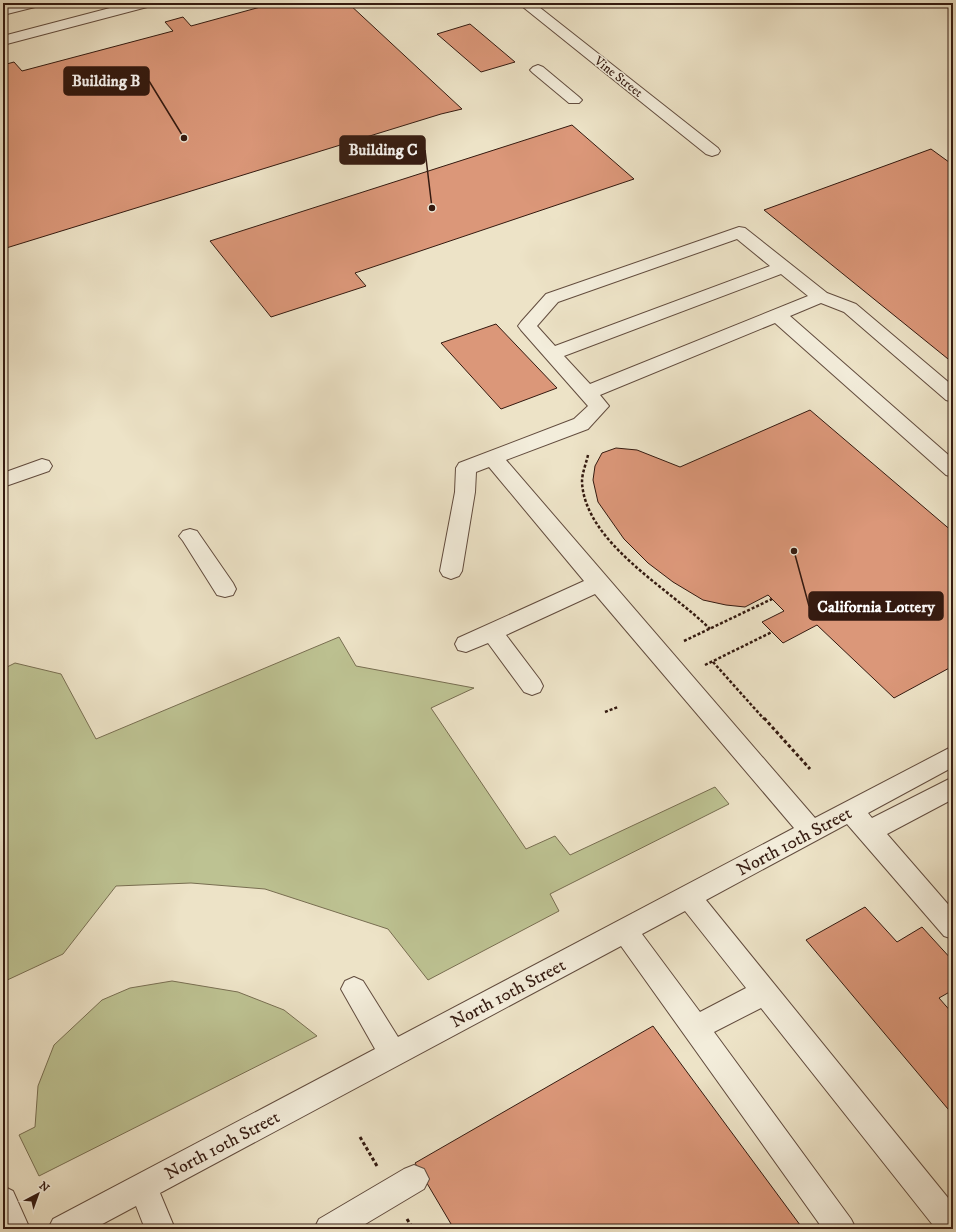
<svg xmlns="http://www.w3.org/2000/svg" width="956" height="1232" font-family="'IM FELL DW Pica',serif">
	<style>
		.green { fill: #bdc292; stroke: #786e51 }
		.building { fill: #db9779; stroke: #341a10 }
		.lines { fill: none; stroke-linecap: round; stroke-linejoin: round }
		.minor-casing { stroke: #624c3e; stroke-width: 2 }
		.path-far1 { stroke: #341a10; stroke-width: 2.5; stroke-dasharray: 3 2; stroke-linecap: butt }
		.path { stroke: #341a10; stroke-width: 3; stroke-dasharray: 3.5 2.5; stroke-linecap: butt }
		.minor { fill: #f3eddb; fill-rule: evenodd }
		.labels { text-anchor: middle; stroke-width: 3; stroke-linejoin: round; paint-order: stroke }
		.far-street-label { font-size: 13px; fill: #341a10; stroke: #f3eddb }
		.near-street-label { font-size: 18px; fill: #341a10; stroke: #f3eddb }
		.leader { fill: none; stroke: #341a10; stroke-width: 1.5 }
		.callout-dot { fill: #341a10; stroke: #f3eddb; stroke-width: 1.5 }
		.callout { fill: #341a10; stroke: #341a10; stroke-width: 1.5 }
		.callout-label { font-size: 16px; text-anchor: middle; font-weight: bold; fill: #fff }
	</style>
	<rect width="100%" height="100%" fill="#ede3c7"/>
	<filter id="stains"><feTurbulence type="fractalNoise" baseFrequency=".005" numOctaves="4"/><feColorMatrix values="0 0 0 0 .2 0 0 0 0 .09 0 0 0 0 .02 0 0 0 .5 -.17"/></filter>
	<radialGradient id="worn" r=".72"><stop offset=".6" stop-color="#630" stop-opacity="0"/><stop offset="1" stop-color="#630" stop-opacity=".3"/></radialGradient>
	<path class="green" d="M 339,637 L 356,666 L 474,688 L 431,708 L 526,849 L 555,836 L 570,855 L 715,787 L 729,804 L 550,894 L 559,911 L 428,980 L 388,929 L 265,889 L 191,883 L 116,886 L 63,954 L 3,982 L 3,669 L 15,663 L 61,674 L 96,739 Z
		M 172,981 L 238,992 L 284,1010 L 317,1036 L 39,1176 L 19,1135 L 35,1127 L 38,1086 L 54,1045 L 102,1000 L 130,988 Z"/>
	<path class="building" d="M 275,3 L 348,3 L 462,109 L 441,114 L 3,249 L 3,65 L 14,62 L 22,71 L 173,31 L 165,22 L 183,17 L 191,26 Z
		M 470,24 L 515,62 L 481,72 L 437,34 Z
		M 572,125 L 634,179 L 355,273 L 366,286 L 271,317 L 210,241 Z
		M 931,149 L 953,165 L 953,363 L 764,210 Z
		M 496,324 L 557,388 L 501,409 L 441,343 Z
		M 810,410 L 953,532 L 953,666 L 894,698 L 817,625 L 783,643 L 762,622 L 784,611 L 768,595 L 745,607 L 726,605 L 703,600 L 673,582 L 648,563 L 624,539 L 598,502 L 593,480 L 595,466 L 602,453 L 616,448 L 637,450 L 680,467 Z
		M 865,907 L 897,942 L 922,927 L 953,961 L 953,990 L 939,998 L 953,1014 L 953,1115 L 806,940 Z
		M 653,1026 L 803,1229 L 454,1229 L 415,1163 Z"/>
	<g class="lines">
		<defs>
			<path id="minor" d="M 17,3 L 41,3 L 39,6 L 3,15 L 3,7 Z
				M 129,3 L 153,3 L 151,6 L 3,45 L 3,36 Z
				M 518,3 L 534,3 L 718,148 L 720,151 L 718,154 L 712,156 L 706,154 Z
				M 538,65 L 543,67 L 579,97 L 582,100 L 579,103 L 569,103 L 533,73 L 530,70 L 533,67 Z
				M 739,227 L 745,228 L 827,293 L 856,304 L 953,386 L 953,402 L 946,400 L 844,312 L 821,303 L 790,316 L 953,459 L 953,477 L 946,475 L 775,323 L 600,395 L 609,406 L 588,429 L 506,460 L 815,818 L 953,746 L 953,767 L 868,813 L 872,818 L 953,777 L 953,799 L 887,834 L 953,910 L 953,939 L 944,936 L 847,824 L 706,900 L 953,1204 L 953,1229 L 936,1229 L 761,1008 L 714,1032 L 851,1219 L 856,1229 L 823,1229 L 621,946 L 160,1193 L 175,1229 L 145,1229 L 136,1206 L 93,1229 L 48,1229 L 53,1219 L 375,1049 L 341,989 L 345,981 L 354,977 L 363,981 L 398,1037 L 794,828 L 595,594 L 506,635 L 540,680 L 543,686 L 540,692 L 532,695 L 524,692 L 488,643 L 466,652 L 458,650 L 455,644 L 458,638 L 584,581 L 489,467 L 476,472 L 475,492 L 462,571 L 459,576 L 451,579 L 443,576 L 440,571 L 455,492 L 456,468 L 459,463 L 574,419 L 588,406 L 521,330 L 518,326 L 521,322 L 546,294 ZM 737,239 L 770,266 L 555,346 L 537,326 L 558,302 ZM 781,274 L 808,296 L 590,384 L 564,356 ZM 685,911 L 746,988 L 700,1012 L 642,934 Z
				M 42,459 L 49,461 L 52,466 L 49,471 L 3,487 L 3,473 Z
				M 190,529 L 197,531 L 233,583 L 236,589 L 233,595 L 225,597 L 217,595 L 183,541 L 179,536 L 183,531 Z
				M 414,1165 L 424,1169 L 429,1179 L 424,1189 L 357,1229 L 314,1229 L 319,1219 L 404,1169 Z
				M 3,1186 L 13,1191 L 30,1229 L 3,1229 Z"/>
		</defs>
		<use href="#minor" class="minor-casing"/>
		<path class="path-far1" d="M 588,455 C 586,464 582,473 582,482 C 585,543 670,589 710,629
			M 684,641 L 772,599
			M 713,662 L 764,719
			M 705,665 L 772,632
			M 605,712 L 618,707"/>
		<path class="path" d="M 764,718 L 810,769
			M 360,1137 L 377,1166
			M 407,1219 L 413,1229"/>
		<use href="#minor" class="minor"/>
	</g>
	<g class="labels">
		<g class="far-street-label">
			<text transform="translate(619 76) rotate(38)" y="5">Vine Street</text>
		</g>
		<g class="near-street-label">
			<text transform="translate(794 841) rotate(-28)" y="6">North 10th Street</text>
			<text transform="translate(508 993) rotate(-28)" y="6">North 10th Street</text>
			<text transform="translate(222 1145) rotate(-28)" y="6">North 10th Street</text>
		</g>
	</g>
	<path class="leader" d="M184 138L149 81M432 208L425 150M794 551L809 606"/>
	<g class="callout-dot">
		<circle cx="184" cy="138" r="4"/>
		<circle cx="432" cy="208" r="4"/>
		<circle cx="794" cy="551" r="4"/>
	</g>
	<g class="callout">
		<rect x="64" y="67" width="85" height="28" rx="4"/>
		<rect x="340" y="136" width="85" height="28" rx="4"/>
		<rect x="809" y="592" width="134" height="28" rx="4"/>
	</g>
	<g class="callout-label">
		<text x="106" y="86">Building B</text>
		<text x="383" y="155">Building C</text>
		<text x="876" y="612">California Lottery</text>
	</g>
	<rect width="956" height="1232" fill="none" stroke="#ede3c7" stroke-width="16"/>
	<rect x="4" y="4" width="948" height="1224" fill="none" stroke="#341a10" stroke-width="2"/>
	<rect x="8" y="8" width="940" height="1216" fill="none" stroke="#341a10"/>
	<g transform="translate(38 1194) rotate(41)" stroke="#f3eddb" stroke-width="3" paint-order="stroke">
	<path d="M0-3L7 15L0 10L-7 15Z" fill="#341a10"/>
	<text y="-6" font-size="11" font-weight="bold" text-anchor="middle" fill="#341a10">N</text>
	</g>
	<rect width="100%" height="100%" filter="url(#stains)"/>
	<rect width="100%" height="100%" fill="url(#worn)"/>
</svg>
